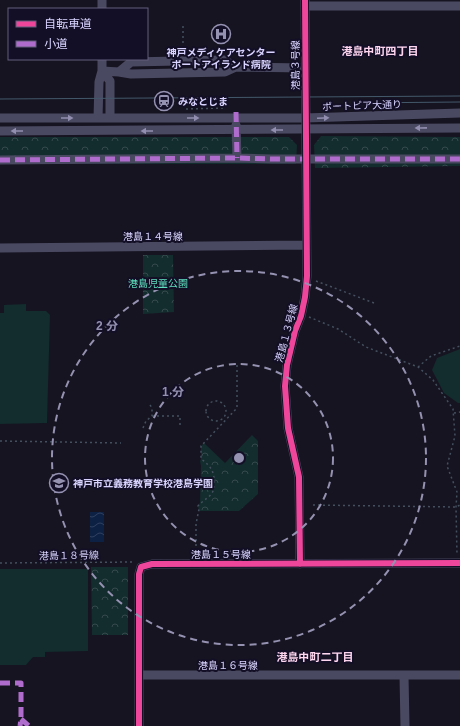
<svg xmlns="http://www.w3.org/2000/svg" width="460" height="726" font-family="Arial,'Noto Sans JP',sans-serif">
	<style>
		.green { fill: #132c2d }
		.forest { fill: url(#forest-crowns) }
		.water { fill: url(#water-waves) }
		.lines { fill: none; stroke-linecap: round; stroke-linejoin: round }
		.path { stroke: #44505f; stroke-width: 1.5; stroke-dasharray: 2 3; stroke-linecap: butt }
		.minor { stroke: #4a4962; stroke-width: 9 }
		.tram { stroke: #43596b; stroke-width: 1 }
		.quiet { stroke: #b06ccc; stroke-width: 5; stroke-dasharray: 10 5; stroke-linecap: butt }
		.cycleway-casing { stroke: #130f26; stroke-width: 8 }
		.cycleway { stroke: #ed469a; stroke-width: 6 }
		.oneway { fill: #928eb0 }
		.ring { fill: none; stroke: #9591b1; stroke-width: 2; stroke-dasharray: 7 5 }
		.labels { text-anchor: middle; stroke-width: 4; stroke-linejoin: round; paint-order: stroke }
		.poi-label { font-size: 10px; font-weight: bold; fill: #d9d4ff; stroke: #130f26; text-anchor: start }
		.street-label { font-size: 10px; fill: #d9d4ff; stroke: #130f26 }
		.park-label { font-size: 10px; fill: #5fe0c0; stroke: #130f26 }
		.neighbourhood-label { font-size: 11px; font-weight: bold; fill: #ffd6f0; stroke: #130f26 }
		.centre { fill: #9591b1; stroke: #130f26; stroke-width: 2 }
		.ring-label { font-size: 12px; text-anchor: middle; font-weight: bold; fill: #9591b1; stroke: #130f26; stroke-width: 4; stroke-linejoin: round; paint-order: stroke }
	</style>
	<defs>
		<pattern id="forest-crowns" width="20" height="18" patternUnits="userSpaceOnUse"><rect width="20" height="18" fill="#132c2d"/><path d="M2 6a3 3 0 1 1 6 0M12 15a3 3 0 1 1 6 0" fill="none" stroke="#354a4c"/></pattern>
		<pattern id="water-waves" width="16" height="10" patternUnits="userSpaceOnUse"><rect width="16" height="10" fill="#0d2144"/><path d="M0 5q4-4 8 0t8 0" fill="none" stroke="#304060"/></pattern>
	</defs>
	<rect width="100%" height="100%" fill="#161421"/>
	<path class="green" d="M 26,304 L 26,311 L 46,311 L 50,315 L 47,423 L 0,424 L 0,313 L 4,313 L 4,305 Z
		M 460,349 L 460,403 L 458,403 L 444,393 L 432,370 L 437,358 Z
		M 0,569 L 88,569 L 88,651 L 45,652 L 45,657 L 33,657 L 26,665 L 0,665 Z"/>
	<path class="forest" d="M 321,136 L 460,137 L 460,166 L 315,168 L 314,145 Z
		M 0,137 L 289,137 L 297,145 L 296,164 L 0,164 Z
		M 143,255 L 173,255 L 174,312 L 143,314 Z
		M 252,435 L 258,441 L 258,494 L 239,511 L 199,511 L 198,506 L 200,503 L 201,466 L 200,461 L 201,459 L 201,446 L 204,443 L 225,463 Z
		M 91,567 L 128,567 L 128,635 L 92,635 Z"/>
	<path class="water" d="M 90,512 L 104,512 L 104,542 L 90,542 Z"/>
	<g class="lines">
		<path class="path" d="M 183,53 L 183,24
			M 186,109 L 225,108
			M 316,281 L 374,303
			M 309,317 L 338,329 L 366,347 L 418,367 L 433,380 L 453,409 L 455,436 L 447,466 L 457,492 L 456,507 L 457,555
			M 418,367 L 431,356 L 460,346
			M206 411a10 10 0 1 1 20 0a10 10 0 1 1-20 0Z
			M 454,413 L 460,412
			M 152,416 L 180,416 L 180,427
			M 143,428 L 146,421 L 152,416 L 152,408 L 150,405
			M 0,441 L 121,443
			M 313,505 L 456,507 L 460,505
			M 196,556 L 196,524 L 199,509 L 198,506 C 202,501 209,498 212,493 C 214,490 214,487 214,483 C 215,472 210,465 201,459 L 201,446 L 237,408 L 237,365
			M 0,563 L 135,562"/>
		<path class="minor" d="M 102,0 L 102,9
			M 305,6 L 460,6
			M 102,71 L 119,72 L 131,62 L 224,60 L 236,67
			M 102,71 L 110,81 L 110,118
			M 119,72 L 131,74 L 225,72 L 236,67 L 305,68
			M 0,118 L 305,118 L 460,113
			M 98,118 L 99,82 L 102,71 L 102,59
			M 236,125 L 237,158
			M 0,131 L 460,128
			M 0,160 L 237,158 L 271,159 L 460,159
			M 0,248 L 306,245
			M 300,564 L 299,477 L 288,428 L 285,386 L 287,365 L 295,331 L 301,316 L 305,297 L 307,276 L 305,0
			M 140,675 L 460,675
			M 404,676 L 405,726
			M 139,726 L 139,574 L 141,567 L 152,564 L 460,563"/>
		<path class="tram" d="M 0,99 L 460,96
			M 354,103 L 460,102"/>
		<path class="quiet" d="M 236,112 L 237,158
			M 0,160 L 237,158 L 271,159 L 460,159
			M 0,683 L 21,683 L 21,719 L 20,726
			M 21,719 L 29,726"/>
		<defs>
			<path id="cycleway" d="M 300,564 L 299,477 L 288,428 L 285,386 L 287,365 L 295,331 L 301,316 L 305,297 L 307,276 L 305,0
				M 139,726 L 139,574 L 141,567 L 152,564 L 460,563"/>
		</defs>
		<use href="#cycleway" class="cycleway-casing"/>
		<use href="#cycleway" class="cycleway"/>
	</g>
	<defs><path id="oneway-solid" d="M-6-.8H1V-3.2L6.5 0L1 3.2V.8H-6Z"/></defs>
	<g class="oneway">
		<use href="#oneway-solid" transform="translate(67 118)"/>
		<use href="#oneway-solid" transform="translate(193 118)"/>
		<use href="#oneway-solid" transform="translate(323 118) rotate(-2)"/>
		<use href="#oneway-solid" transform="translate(421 128) rotate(179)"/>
		<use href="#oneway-solid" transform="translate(277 130) rotate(180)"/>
		<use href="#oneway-solid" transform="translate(17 131) rotate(180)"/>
		<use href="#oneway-solid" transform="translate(147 131) rotate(180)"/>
	</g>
	<g class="ring">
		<circle cx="239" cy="458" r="94"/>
		<circle cx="239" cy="458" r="187"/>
	</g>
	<defs>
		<symbol id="hospital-ring" viewBox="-11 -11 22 22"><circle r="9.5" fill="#130f26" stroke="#9591b1" stroke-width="1.5"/><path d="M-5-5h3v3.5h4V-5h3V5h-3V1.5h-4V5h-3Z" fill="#9591b1"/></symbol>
		<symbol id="station-ring" viewBox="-11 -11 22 22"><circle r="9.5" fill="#130f26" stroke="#9591b1" stroke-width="1.5"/><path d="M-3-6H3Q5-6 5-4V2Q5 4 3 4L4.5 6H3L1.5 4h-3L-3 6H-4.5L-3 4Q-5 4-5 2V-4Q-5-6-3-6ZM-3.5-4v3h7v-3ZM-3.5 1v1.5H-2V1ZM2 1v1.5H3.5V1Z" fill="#9591b1"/></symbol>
		<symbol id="school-ring" viewBox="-11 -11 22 22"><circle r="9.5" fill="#130f26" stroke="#9591b1" stroke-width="1.5"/><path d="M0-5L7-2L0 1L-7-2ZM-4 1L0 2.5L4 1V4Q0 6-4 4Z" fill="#9591b1"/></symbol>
	</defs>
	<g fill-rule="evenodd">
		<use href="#hospital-ring" x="210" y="23" width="22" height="22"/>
		<use href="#station-ring" x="153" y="90" width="22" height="22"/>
		<use href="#school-ring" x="48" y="472" width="22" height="22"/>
	</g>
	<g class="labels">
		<g class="poi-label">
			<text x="221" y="56" text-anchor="middle">神戸メディケアセンター<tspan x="221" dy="12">ポートアイランド病院</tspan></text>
			<text x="178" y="105">みなとじま</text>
			<text x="73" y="487">神戸市立義務教育学校港島学園</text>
		</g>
		<g class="street-label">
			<text transform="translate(295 65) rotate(-90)" y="4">港島３号線</text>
			<text transform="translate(362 105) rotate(-2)" y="4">ポートピア大通り</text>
			<text x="153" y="240">港島１４号線</text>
			<text transform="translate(286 333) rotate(-75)" y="4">港島１３号線</text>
			<text x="221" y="558">港島１５号線</text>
			<text transform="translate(69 555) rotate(-1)" y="4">港島１８号線</text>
			<text x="228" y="669">港島１６号線</text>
		</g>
		<g class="park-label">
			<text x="158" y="287">港島児童公園</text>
		</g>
		<g class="neighbourhood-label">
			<text x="380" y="55">港島中町四丁目</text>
			<text x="315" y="661">港島中町二丁目</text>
		</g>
	</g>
	<circle cx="239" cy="458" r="6" class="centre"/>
	<g class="ring-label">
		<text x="107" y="330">2 分</text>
		<text x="173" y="396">1 分</text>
	</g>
	<rect x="8" y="8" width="140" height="52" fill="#130f26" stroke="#625e7d"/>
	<rect x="16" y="21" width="20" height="6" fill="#ed469a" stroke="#625e7d"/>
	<text x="44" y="28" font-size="12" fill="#d9d4ff">自転車道</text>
	<rect x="16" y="41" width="20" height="6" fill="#b06ccc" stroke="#625e7d"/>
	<text x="44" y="48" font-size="12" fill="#d9d4ff">小道</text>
</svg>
